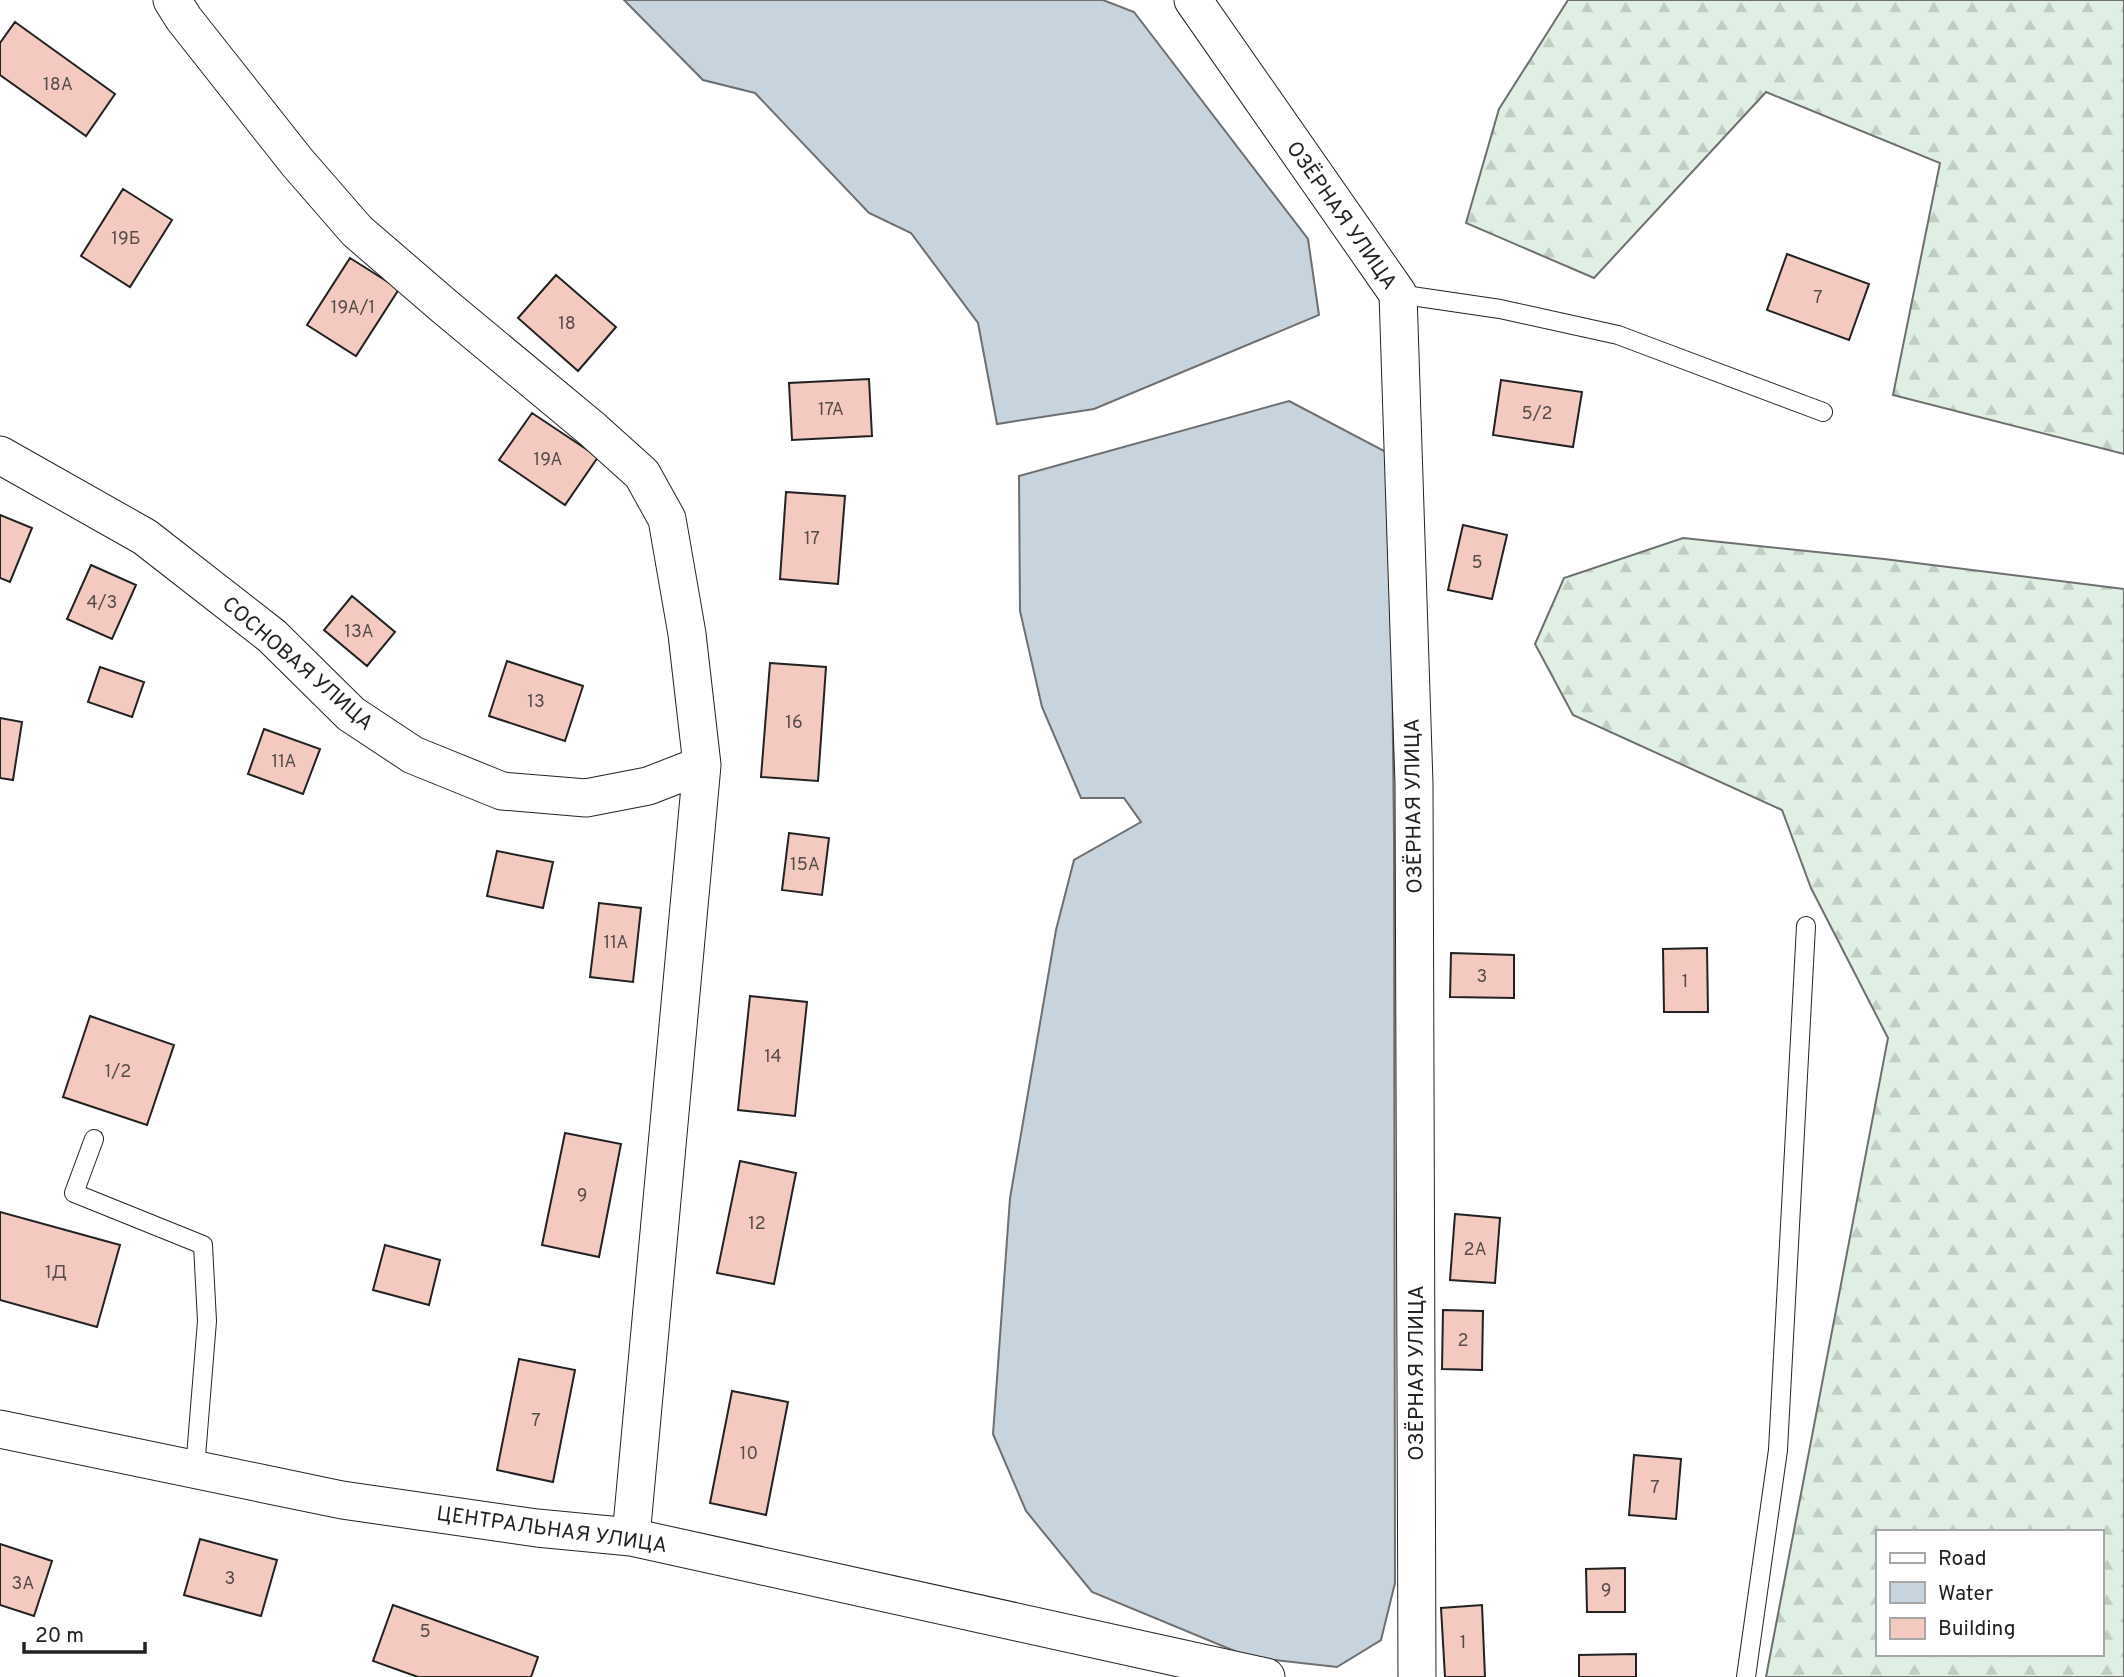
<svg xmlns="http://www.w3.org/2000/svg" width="2124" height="1677" font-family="Overpass,sans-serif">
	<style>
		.forest { fill: url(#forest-firs); stroke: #6f6f6f; stroke-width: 2; fill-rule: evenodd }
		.water { fill: #c7d3dd; stroke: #6f6f6f; stroke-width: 2 }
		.building { fill: #f3c9c0; stroke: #222; stroke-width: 2 }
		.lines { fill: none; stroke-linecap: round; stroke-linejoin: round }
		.service-casing { stroke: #222; stroke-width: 20 }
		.minor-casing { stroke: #222; stroke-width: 39 }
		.service { stroke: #fff; stroke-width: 18 }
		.minor { stroke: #fff; stroke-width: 37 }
		.labels { text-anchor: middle; stroke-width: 5; stroke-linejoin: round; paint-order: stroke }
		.number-label { font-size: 18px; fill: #564c4a }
		.street-label { font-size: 21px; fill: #222; stroke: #fff }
	</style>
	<defs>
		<pattern id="forest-firs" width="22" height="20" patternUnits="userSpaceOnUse" patternTransform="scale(1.75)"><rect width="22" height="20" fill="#e0efe3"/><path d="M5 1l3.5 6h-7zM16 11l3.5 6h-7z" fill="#c0cdc2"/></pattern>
	</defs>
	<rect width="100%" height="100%" fill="#fff"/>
	<path class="forest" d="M 1568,0 L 2124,0 L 2124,454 L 1893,395 L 1940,163 L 1766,92 L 1594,278 L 1466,223 L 1499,109 Z
		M 1683,538 L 1884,559 L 2124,589 L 2124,1677 L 1766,1677 L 1888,1038 L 1811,888 L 1782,810 L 1573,715 L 1535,644 L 1564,578 ZM 1877,1532 L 2101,1532 L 2101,1654 L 1877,1654 Z"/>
	<path class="water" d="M 624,0 L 1103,0 L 1134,12 L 1308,239 L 1319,315 L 1094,409 L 997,424 L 978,323 L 911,233 L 869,213 L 755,93 L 703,80 Z
		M 1289,401 L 1390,454 L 1394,838 L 1395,1583 L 1381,1640 L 1337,1667 L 1249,1657 L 1092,1592 L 1026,1511 L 993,1434 L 1010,1198 L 1056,930 L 1074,860 L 1141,822 L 1124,798 L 1081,798 L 1042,707 L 1020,611 L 1019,476 Z"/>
	<path class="building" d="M 15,22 L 115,94 L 86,136 L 0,75 L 0,43 Z
		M 123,189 L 172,220 L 130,287 L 81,256 Z
		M 1787,254 L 1869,284 L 1849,340 L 1767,310 Z
		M 350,258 L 399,289 L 356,356 L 307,325 Z
		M 556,275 L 616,327 L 578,371 L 518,318 Z
		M 869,379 L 872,436 L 792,440 L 789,383 Z
		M 1501,380 L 1582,392 L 1573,447 L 1493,435 Z
		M 532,413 L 598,457 L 565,505 L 499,460 Z
		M 786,492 L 845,496 L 838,584 L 780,579 Z
		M 0,515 L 32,528 L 10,582 L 0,578 Z
		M 1463,525 L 1507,535 L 1492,599 L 1448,590 Z
		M 91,565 L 136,585 L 112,639 L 67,619 Z
		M 352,596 L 395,632 L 367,666 L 324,630 Z
		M 507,661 L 583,686 L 565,741 L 489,716 Z
		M 770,663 L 826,667 L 818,781 L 761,777 Z
		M 100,667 L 144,682 L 132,717 L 88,702 Z
		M 0,718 L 22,722 L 13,780 L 0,778 Z
		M 264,729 L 320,749 L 303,794 L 248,774 Z
		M 789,833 L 829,838 L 822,895 L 782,890 Z
		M 497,851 L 553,862 L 543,908 L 487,896 Z
		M 599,903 L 641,908 L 633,982 L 590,977 Z
		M 1707,948 L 1708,1012 L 1664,1012 L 1663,949 Z
		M 1451,953 L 1514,955 L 1514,998 L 1450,997 Z
		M 750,996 L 807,1002 L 795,1116 L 738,1110 Z
		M 90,1016 L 174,1045 L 147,1125 L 63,1097 Z
		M 565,1133 L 621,1144 L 599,1257 L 542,1245 Z
		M 740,1161 L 796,1173 L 774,1284 L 717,1273 Z
		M 0,1212 L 120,1245 L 97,1327 L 0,1300 Z
		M 1455,1214 L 1500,1218 L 1495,1283 L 1450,1280 Z
		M 385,1245 L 440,1260 L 429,1305 L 373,1290 Z
		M 1443,1310 L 1483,1311 L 1482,1370 L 1442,1369 Z
		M 519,1359 L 575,1370 L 553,1482 L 497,1470 Z
		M 732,1391 L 788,1402 L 766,1515 L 710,1503 Z
		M 1634,1455 L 1681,1459 L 1676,1519 L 1629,1515 Z
		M 200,1539 L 277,1560 L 261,1616 L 184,1595 Z
		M 0,1544 L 52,1561 L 34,1616 L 0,1605 Z
		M 1625,1568 L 1625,1612 L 1587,1612 L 1586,1569 Z
		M 393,1605 L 538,1657 L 531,1677 L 418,1677 L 373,1661 Z
		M 1482,1605 L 1485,1677 L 1445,1677 L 1441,1608 Z
		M 1636,1654 L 1636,1677 L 1579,1677 L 1579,1655 Z"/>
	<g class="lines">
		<defs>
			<path id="service" d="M 1398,294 L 1500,309 L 1618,335 L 1823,412
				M 94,1139 L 74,1193 L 203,1245 L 207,1321 L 195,1469
				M 1746,1677 L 1778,1450 L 1806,926"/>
			<path id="minor" d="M 172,0 L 184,19 L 297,162 L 357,231 L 444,306 L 592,429 L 642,474 L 667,519 L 687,634 L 702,765 L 631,1537
				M 1193,0 L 1398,294 L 1414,784 L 1417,1677
				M 0,455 L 145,537 L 272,636 L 351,714 L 413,755 L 502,791 L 586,798 L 648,786 L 702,765
				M 0,1429 L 342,1500 L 537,1528 L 631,1537 L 1266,1677"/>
		</defs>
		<use href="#service" class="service-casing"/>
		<use href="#minor" class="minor-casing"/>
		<use href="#service" class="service"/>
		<use href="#minor" class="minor"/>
	</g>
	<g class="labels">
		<g class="number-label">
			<text x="58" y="90">18А</text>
			<text x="126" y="244">19Б</text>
			<text x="1818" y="303">7</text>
			<text x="353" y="313">19А/1</text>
			<text x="567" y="329">18</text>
			<text x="831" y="415">17А</text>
			<text x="1537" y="419">5/2</text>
			<text x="548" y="465">19А</text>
			<text x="812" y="544">17</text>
			<text x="1477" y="568">5</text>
			<text x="102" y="608">4/3</text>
			<text x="359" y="637">13А</text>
			<text x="536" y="707">13</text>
			<text x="794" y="728">16</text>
			<text x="284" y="767">11А</text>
			<text x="805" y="870">15А</text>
			<text x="616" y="948">11А</text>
			<text x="1482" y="982">3</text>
			<text x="1685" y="987">1</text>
			<text x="773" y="1062">14</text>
			<text x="118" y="1077">1/2</text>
			<text x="582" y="1201">9</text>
			<text x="757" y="1229">12</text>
			<text x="1475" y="1255">2А</text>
			<text x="56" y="1278">1Д</text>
			<text x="1463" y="1346">2</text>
			<text x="536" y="1426">7</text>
			<text x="749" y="1459">10</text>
			<text x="1655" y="1493">7</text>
			<text x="230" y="1584">3</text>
			<text x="23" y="1589">3А</text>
			<text x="1606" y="1596">9</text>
			<text x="425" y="1637">5</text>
			<text x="1463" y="1648">1</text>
		</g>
		<g class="street-label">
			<text transform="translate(1342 215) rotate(55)" y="7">ОЗЁРНАЯ УЛИЦА</text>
			<text transform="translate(298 663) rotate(41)" y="7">СОСНОВАЯ УЛИЦА</text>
			<text transform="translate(1413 806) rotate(-91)" y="7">ОЗЁРНАЯ УЛИЦА</text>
			<text transform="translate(1416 1373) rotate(-90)" y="7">ОЗЁРНАЯ УЛИЦА</text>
			<text transform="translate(552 1529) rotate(8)" y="7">ЦЕНТРАЛЬНАЯ УЛИЦА</text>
		</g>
	</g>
	<rect x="1876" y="1530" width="228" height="126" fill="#ffffff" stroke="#a7a7a7" stroke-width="2"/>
	<rect x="1890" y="1553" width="35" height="10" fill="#ffffff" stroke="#a7a7a7" stroke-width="2"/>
	<text x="1938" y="1565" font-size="21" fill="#222222">Road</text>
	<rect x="1890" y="1582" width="35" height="21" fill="#c7d3dd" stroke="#a7a7a7" stroke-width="2"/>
	<text x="1938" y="1600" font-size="21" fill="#222222">Water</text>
	<rect x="1890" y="1618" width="35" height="21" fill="#f3c9c0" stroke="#a7a7a7" stroke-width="2"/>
	<text x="1938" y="1635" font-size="21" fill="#222222">Building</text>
	<path d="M24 1642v10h121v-10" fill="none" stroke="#222222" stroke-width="3.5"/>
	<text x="35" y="1642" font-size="21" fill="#222222" stroke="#ffffff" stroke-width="5" paint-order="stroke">20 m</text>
</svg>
